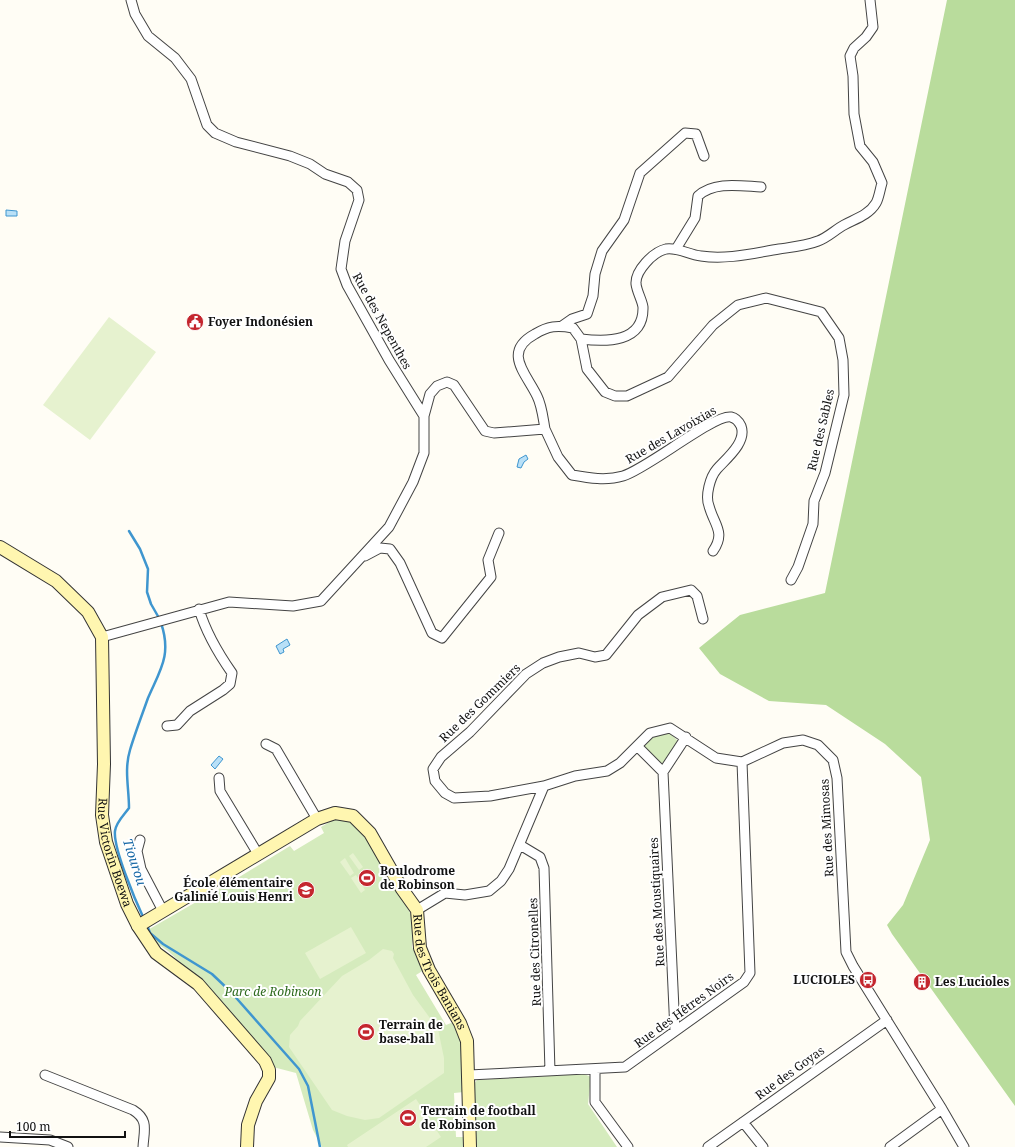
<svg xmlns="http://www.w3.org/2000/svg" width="1015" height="1147" font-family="'Noto Serif',serif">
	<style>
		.green { fill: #d5ebbd }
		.forest { fill: #b9dc9c }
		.pitch { fill: #e6f2cf }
		.water { fill: #b9e0f7; stroke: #3f96cf }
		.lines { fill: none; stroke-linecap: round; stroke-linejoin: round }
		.stream { stroke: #3f96cf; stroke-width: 2.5 }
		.street-casing { stroke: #444; stroke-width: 11 }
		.secondary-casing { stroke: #333; stroke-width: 14 }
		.street { stroke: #fff; stroke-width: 9 }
		.secondary { stroke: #fff6b0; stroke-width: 12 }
		.labels { text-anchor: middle; stroke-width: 4; stroke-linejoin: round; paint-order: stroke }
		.street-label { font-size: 12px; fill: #111; stroke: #fff }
		.poi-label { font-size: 12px; font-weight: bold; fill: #111; stroke: #fff; text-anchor: start }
		.park-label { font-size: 12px; font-style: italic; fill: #2f6b1f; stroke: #fff }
		.water-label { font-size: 13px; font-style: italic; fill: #1768a6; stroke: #fff }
	</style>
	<rect width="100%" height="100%" fill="#fffdf5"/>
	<path class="green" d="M 669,732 L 678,741 C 674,750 669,761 660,764 L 644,747 C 645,735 659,735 669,732 Z
		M 345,819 L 359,826 L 412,916 L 414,928 L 412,947 L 424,970 L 416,975 L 446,1025 L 451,1023 L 456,1024 L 462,1036 L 464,1092 L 454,1093 L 456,1137 L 467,1137 L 466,1147 L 322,1147 L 313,1130 L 296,1073 L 273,1067 L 210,990 L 168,951 L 155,942 L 146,931 L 236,879 L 290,846 L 294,851 L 324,833 L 321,827 L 333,820 Z
		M 584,1074 L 591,1077 L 588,1104 L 617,1147 L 476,1147 L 474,1084 L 477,1080 Z"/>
	<path class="forest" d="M 947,0 L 1015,0 L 1015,1106 L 892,934 L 887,925 L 903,905 L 930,840 L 921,777 L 885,744 L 826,705 L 769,701 L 720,674 L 699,648 L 740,615 L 825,593 Z"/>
	<path class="pitch" d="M 109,317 L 156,352 L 90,440 L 43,405 Z
		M 353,853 L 363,867 L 359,870 L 349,856 Z
		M 345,858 L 354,873 L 350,876 L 340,862 Z
		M 364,869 L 374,884 L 370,887 L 360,872 Z
		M 356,875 L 365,890 L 361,893 L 351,878 Z
		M 351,927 L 366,953 L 320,979 L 305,953 Z
		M 383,949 L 392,951 L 394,954 L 393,958 L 413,995 L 438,1029 L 444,1058 L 444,1073 L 379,1118 L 365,1120 L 347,1116 L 332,1110 L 289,1047 L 290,1035 L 298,1026 L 300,1021 L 342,976 L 369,960 Z
		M 416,1099 L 441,1137 L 426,1147 L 348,1147 L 347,1145 Z"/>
	<path class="water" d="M 6,210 L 17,211 L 17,216 L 6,216 Z
		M 526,455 L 528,459 L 524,462 L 521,468 L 517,467 L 519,459 Z
		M 287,639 L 290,645 L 283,649 L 284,652 L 280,654 L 276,646 Z
		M 219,756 L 223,759 L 215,769 L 211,765 Z"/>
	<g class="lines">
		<path class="stream" d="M 129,531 L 140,549 L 148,569 L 147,592 L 151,604 L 159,618
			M 144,919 C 136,902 113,848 115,831 C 116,822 124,815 129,808 C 129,788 124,770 130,750 C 135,733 142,715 148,698 C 160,670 172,655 161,623
			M 147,925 L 150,933 L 163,944 L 212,974 L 231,992 L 299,1069 L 308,1086 L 320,1147"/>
		<defs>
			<path id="street" d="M 131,0 L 135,14 L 148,36 L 175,58 L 191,79 L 207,125 L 215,133 L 236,142 L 290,156 L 310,164 L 325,174 L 348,182 L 357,190 L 359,200 L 345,241 L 341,269 L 347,285 L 389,360 L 424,416
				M 676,249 L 695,218 L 698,196 C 714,181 741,186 761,187
				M 562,326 L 572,319 L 587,314 L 593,296 L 595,274 L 602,251 L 624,220 L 640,173 L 685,133 L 696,134 L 704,156
				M 581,339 L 587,369 L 605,392 L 615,396 L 627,396 L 668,377 L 713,325 L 738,305 L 766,298 L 821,312 L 839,338 L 843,360 L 844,395 L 825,473 L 814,501 L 813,524 L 798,567 L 791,580
				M 545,429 L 558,457 L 572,475 C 589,478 606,481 623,476 C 647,469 714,414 731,417 C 736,418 739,422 741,426 C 747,442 727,458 717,469 C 710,477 705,496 709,506 C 714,525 726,532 713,551
				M 365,556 L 380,548 L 390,549 L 400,563 L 432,633 L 442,638 L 491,577 L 488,560 L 499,533
				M 102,637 L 229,602 L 293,606 L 321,601 L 389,527 L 413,482 L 424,453 L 424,416 L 430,394 L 437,386 L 447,382 L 454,385 L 485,431 L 494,433 L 545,429 C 543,418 542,406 537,396 C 526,373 502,352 535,334 C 548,326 557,325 573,328 L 581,339 C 606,342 644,343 643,307 C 642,300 637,292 636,284 C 635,271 653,252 666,249 C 678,247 689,255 701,256 C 727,260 754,253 779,249 C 793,247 805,246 818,241 C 827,238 835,230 844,225 C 855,219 869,215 876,203 C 879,198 880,189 882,183 L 873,162 L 860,146 L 854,114 L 853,76 L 850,56 L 854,48 L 866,37 L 873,27 L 870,0
				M 167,726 L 177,725 L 190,711 L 223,690 L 230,684 L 232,673 C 218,653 206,633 199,609
				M 266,744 L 276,749 L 317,819
				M 638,747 L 663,772
				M 219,778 L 220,791 L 258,854
				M 544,786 L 490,796 L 454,798 L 445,793 L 435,781 L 433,769 L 441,757 L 470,732 L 526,674 L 543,663 L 559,657 L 579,653 L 595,657 L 606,655 L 638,615 L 662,597 L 691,590 L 697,596 L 703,619
				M 140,840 L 137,851 L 141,869 L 163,911
				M 520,845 L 540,857 L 544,868 L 550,1071
				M 417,910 L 445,893 L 465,895 L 489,891 L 501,881 L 509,869 L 544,786 L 575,776 L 607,771 L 620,763 L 650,733 L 670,728 L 716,758 L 742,762 L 783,743 L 803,740 L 818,745 L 833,760 L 837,778 L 846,952 L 853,966 L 942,1109 L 964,1147
				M 675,1031 L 663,772 L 686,737
				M 595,1069 L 595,1102 L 628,1147
				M 45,1075 L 133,1110 C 149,1120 144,1130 143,1147
				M 469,1075 L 625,1067 L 744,982 L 750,973 L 742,762
				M 743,1122 L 763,1147
				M 0,1137 L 50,1140 L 68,1147
				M 708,1147 L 887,1020
				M 890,1147 L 942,1109"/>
			<g id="secondary">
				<path id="s1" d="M 0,547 L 56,581 L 88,612 L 102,637 L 104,764 L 102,815 L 106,842 L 127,904 L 138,926 L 156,953 L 198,984 L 265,1061 L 269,1070 L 269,1078 L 256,1101 L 248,1125 L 247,1147"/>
				<path id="s2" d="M 138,926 L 317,819 L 335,813 L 353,816 L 370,833 L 402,889 L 417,910 L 420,948 L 429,970 L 460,1023 L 467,1041 L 470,1147"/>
			</g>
		</defs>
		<use href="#street" class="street-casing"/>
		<use href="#secondary" class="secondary-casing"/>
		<use href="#street" class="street"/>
		<use href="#secondary" class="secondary"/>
	</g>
	<defs>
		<symbol id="civic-disc" viewBox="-11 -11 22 22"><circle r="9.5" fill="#c4262e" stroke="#fff"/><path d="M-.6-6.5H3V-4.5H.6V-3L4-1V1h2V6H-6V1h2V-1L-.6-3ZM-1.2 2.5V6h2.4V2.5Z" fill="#fff"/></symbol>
		<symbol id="stadium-disc" viewBox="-11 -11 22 22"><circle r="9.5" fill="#c4262e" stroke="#fff"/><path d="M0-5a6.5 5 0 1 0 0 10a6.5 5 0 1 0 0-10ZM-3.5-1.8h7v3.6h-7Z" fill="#fff"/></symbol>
		<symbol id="school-disc" viewBox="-11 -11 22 22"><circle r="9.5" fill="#c4262e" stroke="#fff"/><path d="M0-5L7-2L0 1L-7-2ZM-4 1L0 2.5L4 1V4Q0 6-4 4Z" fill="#fff"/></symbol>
		<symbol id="bus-disc" viewBox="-11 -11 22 22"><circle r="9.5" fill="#c4262e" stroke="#fff"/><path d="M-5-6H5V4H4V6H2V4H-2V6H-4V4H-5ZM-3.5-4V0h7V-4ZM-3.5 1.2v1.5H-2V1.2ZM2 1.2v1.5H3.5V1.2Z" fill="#fff"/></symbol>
		<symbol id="building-disc" viewBox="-11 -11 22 22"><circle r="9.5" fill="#c4262e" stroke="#fff"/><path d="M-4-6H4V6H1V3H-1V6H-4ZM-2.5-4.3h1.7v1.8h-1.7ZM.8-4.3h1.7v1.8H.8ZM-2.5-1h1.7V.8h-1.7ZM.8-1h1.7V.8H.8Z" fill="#fff"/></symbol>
	</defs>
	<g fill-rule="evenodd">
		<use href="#civic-disc" x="185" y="312" width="20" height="20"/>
		<use href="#stadium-disc" x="357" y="868" width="20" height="20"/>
		<use href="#school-disc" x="296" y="880" width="20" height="20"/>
		<use href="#bus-disc" x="858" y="970" width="20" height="20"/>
		<use href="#building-disc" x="912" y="972" width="20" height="20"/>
		<use href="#stadium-disc" x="356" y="1022" width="20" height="20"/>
		<use href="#stadium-disc" x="398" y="1108" width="20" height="20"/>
	</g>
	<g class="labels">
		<g class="street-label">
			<text transform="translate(382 321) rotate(61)" y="4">Rue des Nepenthes</text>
			<text transform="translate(821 430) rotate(-77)" y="4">Rue des Sables</text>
			<text transform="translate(671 435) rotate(-30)" y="4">Rue des Lavoixias</text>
			<text transform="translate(480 703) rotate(-44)" y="4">Rue des Gommiers</text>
			<text transform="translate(827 828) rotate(-93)" y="4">Rue des Mimosas</text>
			<text dy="4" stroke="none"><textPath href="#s1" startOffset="356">Rue Victorin Boewa</textPath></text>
			<text transform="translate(657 902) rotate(-93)" y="4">Rue des Moustiquaires</text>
			<text transform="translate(535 952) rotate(-92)" y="4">Rue des Citronelles</text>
			<text dy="4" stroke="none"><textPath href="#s2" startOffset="427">Rue des Trois Banians</textPath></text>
			<text transform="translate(684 1010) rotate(-36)" y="4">Rue des Hêtres Noirs</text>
			<text transform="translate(790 1073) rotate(-36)" y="4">Rue des Goyas</text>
		</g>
		<g class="poi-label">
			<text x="208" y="326">Foyer Indonésien</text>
			<text x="380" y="875">Boulodrome<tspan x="380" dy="14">de Robinson</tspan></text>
			<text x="293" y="887" text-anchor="end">École élémentaire<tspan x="293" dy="14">Galinié Louis Henri</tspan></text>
			<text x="855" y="984" text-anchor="end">LUCIOLES</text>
			<text x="935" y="986">Les Lucioles</text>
			<text x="379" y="1029">Terrain de<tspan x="379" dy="14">base-ball</tspan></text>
			<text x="421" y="1115">Terrain de football<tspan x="421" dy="14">de Robinson</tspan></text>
		</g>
		<g class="park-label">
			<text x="273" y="996">Parc de Robinson</text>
		</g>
		<g class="water-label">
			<text transform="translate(135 862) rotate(72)" y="5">Tiourou</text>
		</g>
	</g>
	<path d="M10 1131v6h115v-6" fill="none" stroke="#111111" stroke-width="2"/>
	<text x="16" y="1131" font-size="12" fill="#111111" stroke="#ffffff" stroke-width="3" paint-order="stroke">100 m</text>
</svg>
